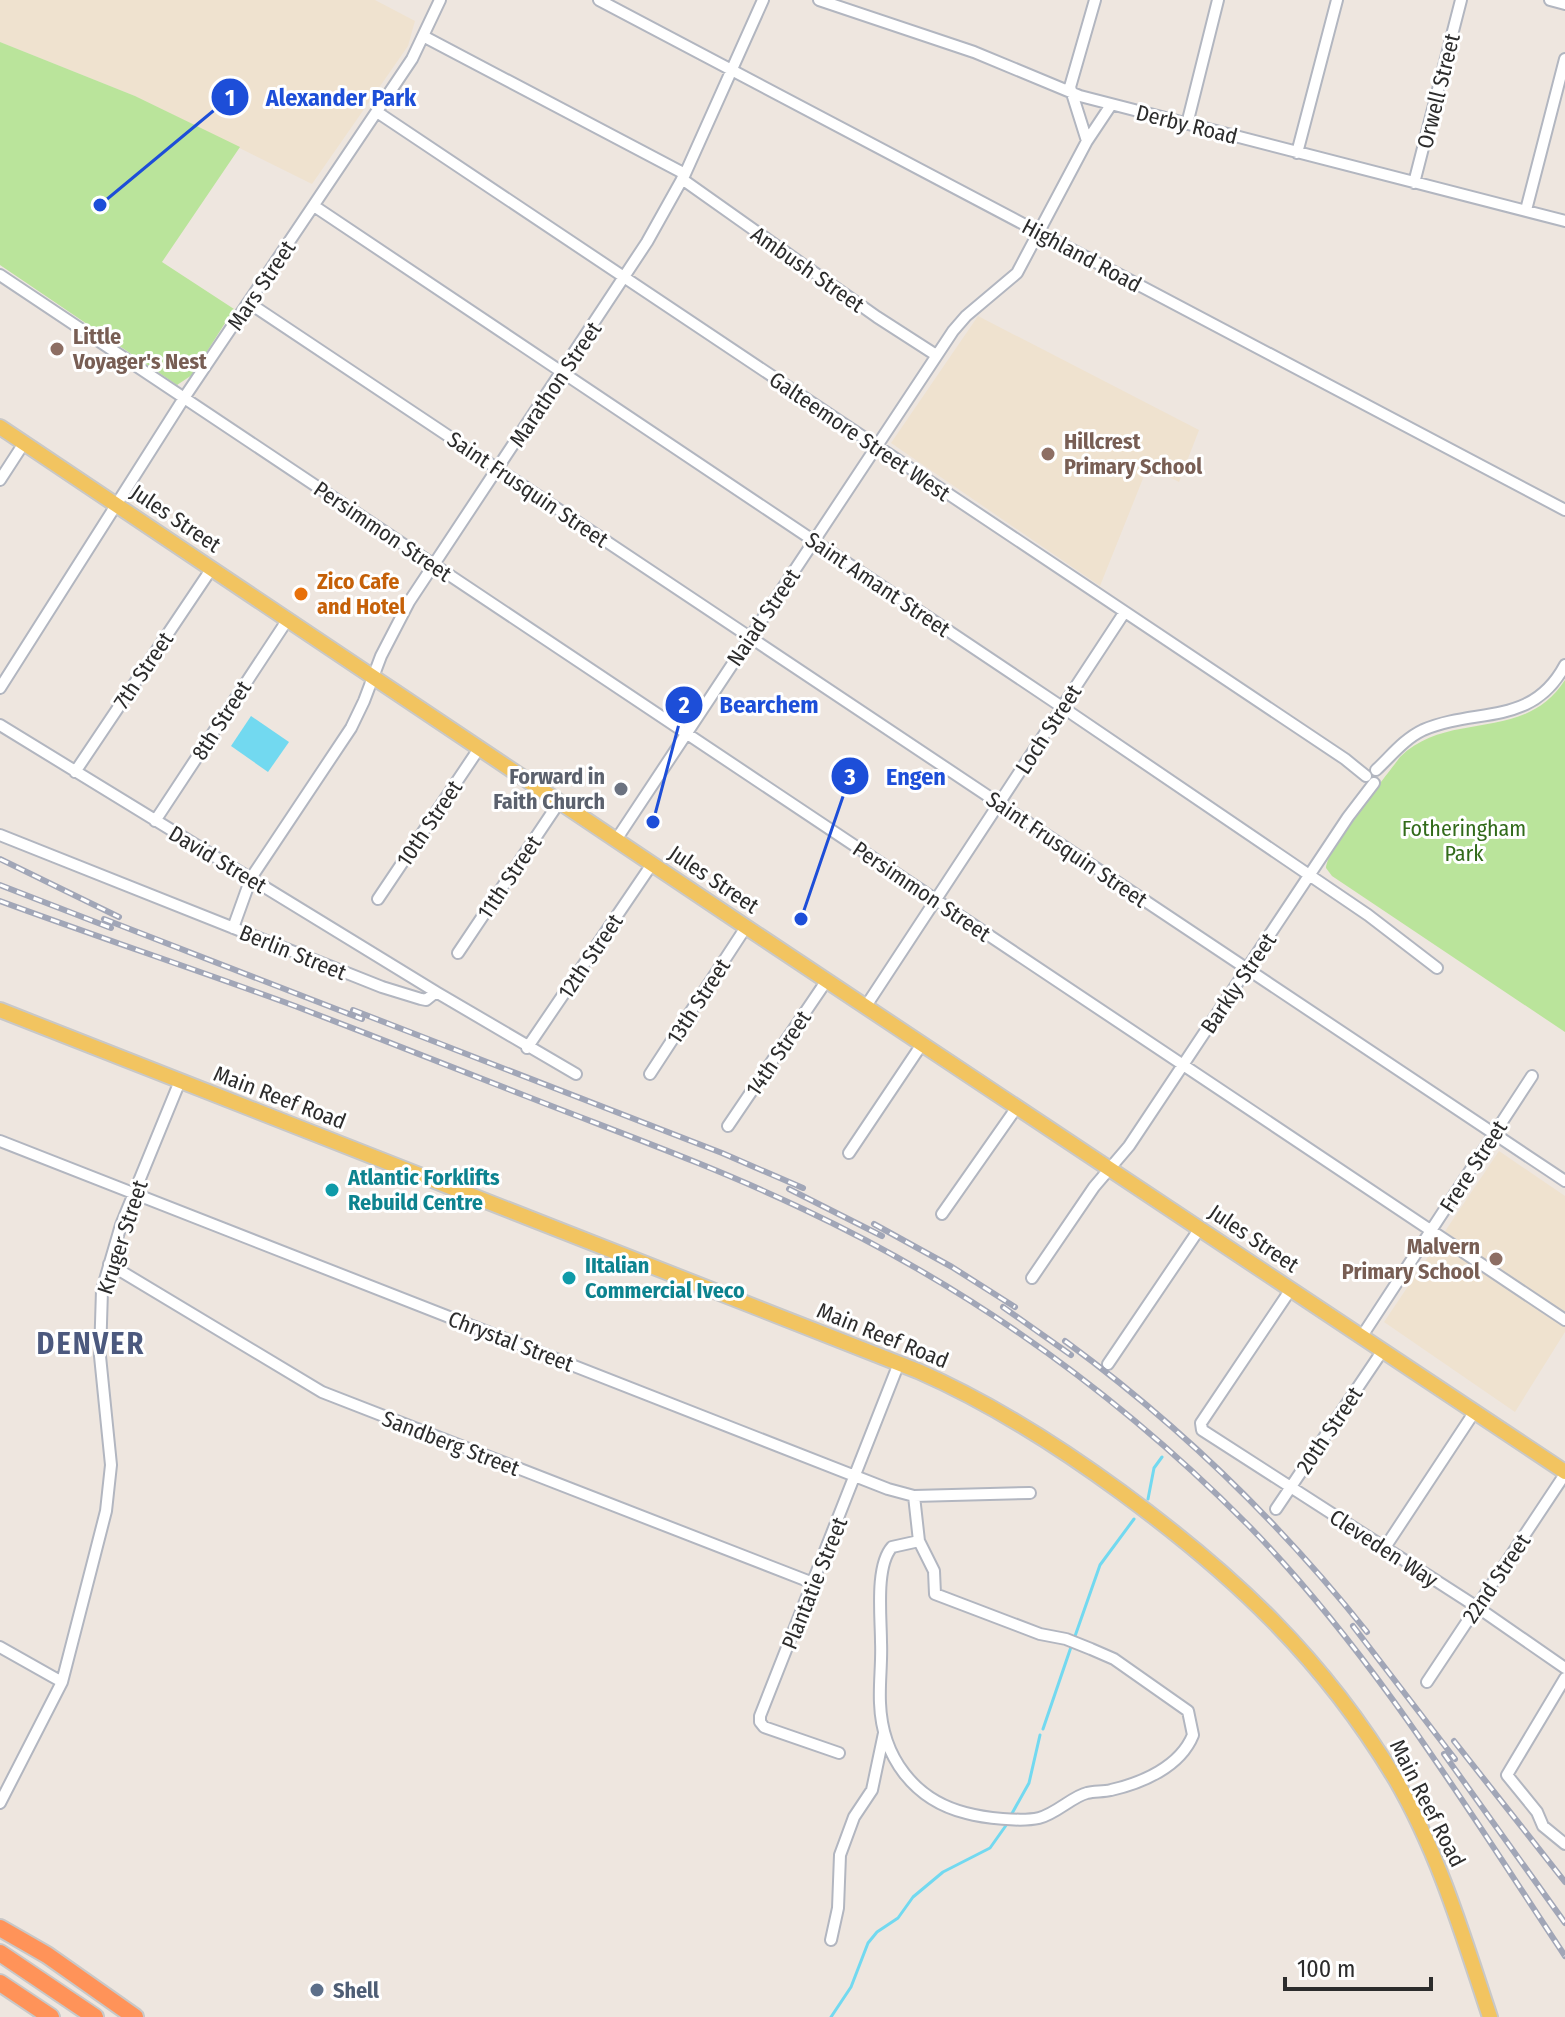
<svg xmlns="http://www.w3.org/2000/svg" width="1565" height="2017" font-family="'Fira Sans Condensed',sans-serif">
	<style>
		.education { fill: #efe2cf }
		.green { fill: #bae49b }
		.water { fill: #72d9f0 }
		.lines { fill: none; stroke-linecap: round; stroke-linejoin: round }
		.stream { stroke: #72d9f0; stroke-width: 3 }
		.minor-casing { stroke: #b2b6c0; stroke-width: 14 }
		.major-casing { stroke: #c8c8c8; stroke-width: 18 }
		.highway-casing { stroke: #c8c8c8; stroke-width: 20 }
		.minor { stroke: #fff; stroke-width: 10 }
		.major { stroke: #f2c460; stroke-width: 14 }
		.highway { stroke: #ff9359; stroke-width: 16 }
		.rail-casing { stroke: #a1a6b7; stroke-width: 6 }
		.rail { stroke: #fff; stroke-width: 3; stroke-dasharray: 9; stroke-linecap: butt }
		.education-dot { fill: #8d6e63; stroke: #fff; stroke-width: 3 }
		.food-dot { fill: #e8710a; stroke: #fff; stroke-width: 3 }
		.worship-dot { fill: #6b7280; stroke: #fff; stroke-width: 3 }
		.culture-dot { fill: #0f9aa8; stroke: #fff; stroke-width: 3 }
		.service-dot { fill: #5c6f8a; stroke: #fff; stroke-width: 3 }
		.labels { text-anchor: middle; stroke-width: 6; stroke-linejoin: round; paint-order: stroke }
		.street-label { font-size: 22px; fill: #2c2c2c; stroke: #fff }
		.education-label { font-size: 22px; font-weight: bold; fill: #785e54; stroke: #fff; text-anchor: start }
		.food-label { font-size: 22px; font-weight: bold; fill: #c56008; stroke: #fff; text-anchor: start }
		.worship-label { font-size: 22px; font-weight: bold; fill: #5b616d; stroke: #fff; text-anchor: end }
		.park-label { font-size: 22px; fill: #326b1a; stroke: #fff }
		.culture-label { font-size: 22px; font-weight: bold; fill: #0d838f; stroke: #fff; text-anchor: start }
		.service-label { font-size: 22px; font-weight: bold; fill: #4e5e75; stroke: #fff; text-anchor: start }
		.district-label { font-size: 30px; font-weight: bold; letter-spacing: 2px; fill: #4c597e; stroke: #fff }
		.leader { fill: none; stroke: #1d4ed8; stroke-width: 3 }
		.callout-dot { fill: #1d4ed8; stroke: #fff; stroke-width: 3 }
		.mark-label { font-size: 24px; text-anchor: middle; font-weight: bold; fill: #fff }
		.callout-label { font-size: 24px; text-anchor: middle; font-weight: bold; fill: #1d4ed8; stroke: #fff; stroke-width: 6; stroke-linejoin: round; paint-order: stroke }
	</style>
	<rect width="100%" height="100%" fill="#eee6df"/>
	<path class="education" d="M 0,0 L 375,0 L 415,21 L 408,46 L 312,184 L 135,96 L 0,42 Z
		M 978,316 L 1199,430 L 1179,482 L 1148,466 L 1100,586 L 891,443 Z
		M 1499,1151 L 1565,1196 L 1565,1332 L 1515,1412 L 1384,1322 Z"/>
	<path class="green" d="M 0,42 L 135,96 L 240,147 L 162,262 L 234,309 L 192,375 L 177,385 L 0,265 Z
		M 1565,680 L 1565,1032 L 1332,876 L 1326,868 C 1328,846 1385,778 1400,757 C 1449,709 1524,744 1565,680 Z"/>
	<path class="water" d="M 251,716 L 289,742 L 268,772 L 231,746 Z"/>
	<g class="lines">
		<path class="stream" d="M 1148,1499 L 1154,1468 L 1162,1457
			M 1074,1639 L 1100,1565 L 1134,1519
			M 1043,1729 L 1071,1647
			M 1010,1817 L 1029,1783 L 1040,1735
			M 831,2017 L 851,1987 L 868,1943 L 877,1932 L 898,1918 L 913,1897 L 943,1872 L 990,1848 L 1007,1824"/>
		<defs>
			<path id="minor" d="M 599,0 L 1565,510
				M 819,0 L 974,52 L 1080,96 L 1565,221
				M 1550,0 L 1565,4
				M 423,36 L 685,174
				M 377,112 L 1345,759 L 1366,776
				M 1187,124 L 1218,0
				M 1087,141 L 1070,87 L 1095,0
				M 1297,153 L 1337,0
				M 682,179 L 877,317 L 936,355
				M 1414,183 L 1461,0
				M 314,206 L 1062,707 L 1368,915 L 1437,968
				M 1526,210 L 1565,59
				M 0,275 L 1565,1320
				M 249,303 L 1565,1181
				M 0,480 L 24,443
				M 0,688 L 184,398 L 412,59 L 440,0
				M 0,725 L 436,992
				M 1376,770 C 1391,756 1404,739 1423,730 C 1477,707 1532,727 1565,665
				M 75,772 L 212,568
				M 155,821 L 288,619
				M 0,835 L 382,987 L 421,999 L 426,1000 L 436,992 L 576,1074
				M 616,840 L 953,331 L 966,316 L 1017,273 L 1087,141 L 1111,105
				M 378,899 L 480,747
				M 233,928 L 251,878 L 351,728 L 364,701 L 381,656 L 409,602 L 647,242 L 685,174 L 763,0
				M 458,953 L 560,801
				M 866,1006 L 1124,613
				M 527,1048 L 652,864
				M 650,1074 L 746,927
				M 728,1126 L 827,980
				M 0,1141 L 888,1489 L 914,1496 L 1030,1493
				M 849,1153 L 922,1044
				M 942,1214 L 1017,1107
				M 109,1264 L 322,1392 L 813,1583
				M 1032,1278 L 1094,1187 L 1129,1146 L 1348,817 L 1374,783
				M 1291,1289 L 1201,1423 L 1202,1430 L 1477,1607 L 1565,1668
				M 1362,1336 L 1532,1076
				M 1108,1364 L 1200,1228
				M 914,1496 L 919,1541 L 934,1571 L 935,1594 L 1040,1634 L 1066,1639 L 1091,1649 L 1114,1659 L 1188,1711 L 1193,1735 C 1180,1767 1142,1783 1111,1790 C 1103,1792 1094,1791 1087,1793 C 1073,1796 1056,1814 1039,1818 C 1021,1822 984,1818 966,1813 C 914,1800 882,1757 880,1703 C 879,1683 882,1662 881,1642 C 881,1617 875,1566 892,1547 L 919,1541
				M 1276,1509 L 1383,1350
				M 1384,1549 L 1475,1411
				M 0,1647 L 62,1682
				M 1565,1678 L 1507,1775 L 1537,1812 L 1543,1826 L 1565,1844
				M 1427,1682 L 1565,1474
				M 839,1753 L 764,1727 L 760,1722 L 760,1716 L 899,1363
				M 0,1803 L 62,1682 L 95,1554 L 106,1511 L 111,1465 L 100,1356 L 102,1290 L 121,1225 L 180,1081
				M 831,1940 L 838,1908 L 840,1855 L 854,1817 L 872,1790 L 884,1733"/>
			<path id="major" d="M 0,427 L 746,927 L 1565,1472
				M 0,1010 L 918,1371 C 991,1403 1057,1445 1121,1492 C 1234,1575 1324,1659 1396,1780 C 1439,1854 1463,1936 1490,2017"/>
			<path id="highway" d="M 0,1928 L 47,1955 L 135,2017
				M 0,1953 L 95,2017
				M 0,1983 L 51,2017"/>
		</defs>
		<use href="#minor" class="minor-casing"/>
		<use href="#major" class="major-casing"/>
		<use href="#highway" class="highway-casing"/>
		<use href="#minor" class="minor"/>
		<use href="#major" class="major"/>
		<use href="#highway" class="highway"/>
		<defs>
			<path id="rail" d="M 0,859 L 119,917
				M 0,885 L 111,928
				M 0,901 C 98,937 197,970 295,1006 C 374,1036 453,1068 531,1098 C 623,1134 715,1167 803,1209 C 969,1287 1118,1394 1247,1524 C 1373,1653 1466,1807 1565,1956
				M 104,919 L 362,1019
				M 353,1010 L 722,1153 L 803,1188
				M 789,1189 L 882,1236
				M 874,1224 L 952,1267 L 1015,1307
				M 1003,1307 L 1071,1355
				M 1065,1341 C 1177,1423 1280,1523 1367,1632
				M 1353,1626 L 1455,1759
				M 1454,1741 L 1565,1882
				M 1444,1754 L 1565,1923"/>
		</defs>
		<use href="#rail" class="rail-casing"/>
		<use href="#rail" class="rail"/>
	</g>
	<g class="education-dot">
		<circle cx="57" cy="349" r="8"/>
		<circle cx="1048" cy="454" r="8"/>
		<circle cx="1496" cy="1259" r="8"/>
	</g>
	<circle class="food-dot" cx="301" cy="594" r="8"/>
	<circle class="worship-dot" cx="621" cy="789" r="8"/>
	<g class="culture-dot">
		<circle cx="332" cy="1190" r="8"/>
		<circle cx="569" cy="1278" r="8"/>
	</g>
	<circle class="service-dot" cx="317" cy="1990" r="8"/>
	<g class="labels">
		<g class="street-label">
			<text transform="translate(1438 91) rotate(-76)" y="8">Orwell Street</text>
			<text transform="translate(1187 124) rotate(14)" y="8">Derby Road</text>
			<text transform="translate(1082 255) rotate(28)" y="8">Highland Road</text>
			<text transform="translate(808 269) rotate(35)" y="8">Ambush Street</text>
			<text transform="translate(261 285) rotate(-56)" y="8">Mars Street</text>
			<text transform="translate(555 384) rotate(-56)" y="8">Marathon Street</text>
			<text transform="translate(860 436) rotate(34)" y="8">Galteemore Street West</text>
			<text transform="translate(528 489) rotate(34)" y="8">Saint Frusquin Street</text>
			<text transform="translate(176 518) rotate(34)" y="8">Jules Street</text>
			<text transform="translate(383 531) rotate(34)" y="8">Persimmon Street</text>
			<text transform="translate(878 584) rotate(34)" y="8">Saint Amant Street</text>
			<text transform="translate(763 617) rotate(-56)" y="8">Naiad Street</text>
			<text transform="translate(143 670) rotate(-56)" y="8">7th Street</text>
			<text transform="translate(221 720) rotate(-57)" y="8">8th Street</text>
			<text transform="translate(1048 729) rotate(-57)" y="8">Loch Street</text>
			<text transform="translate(429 823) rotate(-56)" y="8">10th Street</text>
			<text transform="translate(1067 849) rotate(34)" y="8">Saint Frusquin Street</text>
			<text transform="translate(218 859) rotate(31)" y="8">David Street</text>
			<text transform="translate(509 877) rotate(-56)" y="8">11th Street</text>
			<text transform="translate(714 879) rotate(34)" y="8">Jules Street</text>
			<text transform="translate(922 891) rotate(34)" y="8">Persimmon Street</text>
			<text transform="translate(293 952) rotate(22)" y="8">Berlin Street</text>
			<text transform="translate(590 956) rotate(-56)" y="8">12th Street</text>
			<text transform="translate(1238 983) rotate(-56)" y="8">Barkly Street</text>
			<text transform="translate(698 1001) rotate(-57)" y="8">13th Street</text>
			<text transform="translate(778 1053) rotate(-56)" y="8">14th Street</text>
			<text transform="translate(280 1097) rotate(21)" y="8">Main Reef Road</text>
			<text transform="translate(1473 1166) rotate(-57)" y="8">Frere Street</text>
			<text transform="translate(122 1237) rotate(-72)" y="8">Kruger Street</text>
			<text transform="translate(1254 1238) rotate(34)" y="8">Jules Street</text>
			<text transform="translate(883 1335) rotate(22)" y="8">Main Reef Road</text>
			<text transform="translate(511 1341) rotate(21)" y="8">Chrystal Street</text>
			<text transform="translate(1329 1430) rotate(-56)" y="8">20th Street</text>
			<text transform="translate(451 1443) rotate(21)" y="8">Sandberg Street</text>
			<text transform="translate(1384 1548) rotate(33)" y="8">Cleveden Way</text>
			<text transform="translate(1496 1578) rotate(-56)" y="8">22nd Street</text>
			<text transform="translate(814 1583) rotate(-68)" y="8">Plantatie Street</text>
			<text transform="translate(1428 1803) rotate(63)" y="8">Main Reef Road</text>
		</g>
		<g class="education-label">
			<text x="73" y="344">Little<tspan x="73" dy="25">Voyager's Nest</tspan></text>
			<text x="1064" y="449">Hillcrest<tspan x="1064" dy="25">Primary School</tspan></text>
			<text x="1480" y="1254" text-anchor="end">Malvern<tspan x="1480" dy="25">Primary School</tspan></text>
		</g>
		<g class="food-label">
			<text x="317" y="589">Zico Cafe<tspan x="317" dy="25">and Hotel</tspan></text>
		</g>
		<g class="worship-label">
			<text x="605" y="784">Forward in<tspan x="605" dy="25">Faith Church</tspan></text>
		</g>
		<g class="park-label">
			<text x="1464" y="836">Fotheringham<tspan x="1464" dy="25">Park</tspan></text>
		</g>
		<g class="culture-label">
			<text x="348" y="1185">Atlantic Forklifts<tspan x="348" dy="25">Rebuild Centre</tspan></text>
			<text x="585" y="1273">IItalian<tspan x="585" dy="25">Commercial Iveco</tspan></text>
		</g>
		<g class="service-label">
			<text x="333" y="1998">Shell</text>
		</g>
		<g class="district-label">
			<text x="91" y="1354">DENVER</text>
		</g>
	</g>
	<path class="leader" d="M100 205L230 97M653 822L684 705M801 919L850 776"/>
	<g class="callout-dot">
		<circle cx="100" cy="205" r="8"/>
		<circle cx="653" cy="822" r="8"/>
		<circle cx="801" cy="919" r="8"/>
		<circle cx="230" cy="97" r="20"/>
		<circle cx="684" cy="705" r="20"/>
		<circle cx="850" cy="776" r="20"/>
	</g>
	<g class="mark-label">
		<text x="230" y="106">1</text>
		<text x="684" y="713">2</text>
		<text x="850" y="785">3</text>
	</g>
	<g class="callout-label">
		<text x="341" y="106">Alexander Park</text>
		<text x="769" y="713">Bearchem</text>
		<text x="916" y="785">Engen</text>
	</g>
	<path d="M1285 1977v12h146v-12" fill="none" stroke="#2c2c2c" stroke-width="4"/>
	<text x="1297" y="1977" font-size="24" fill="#2c2c2c" stroke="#ffffff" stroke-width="6" paint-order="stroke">100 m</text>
</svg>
